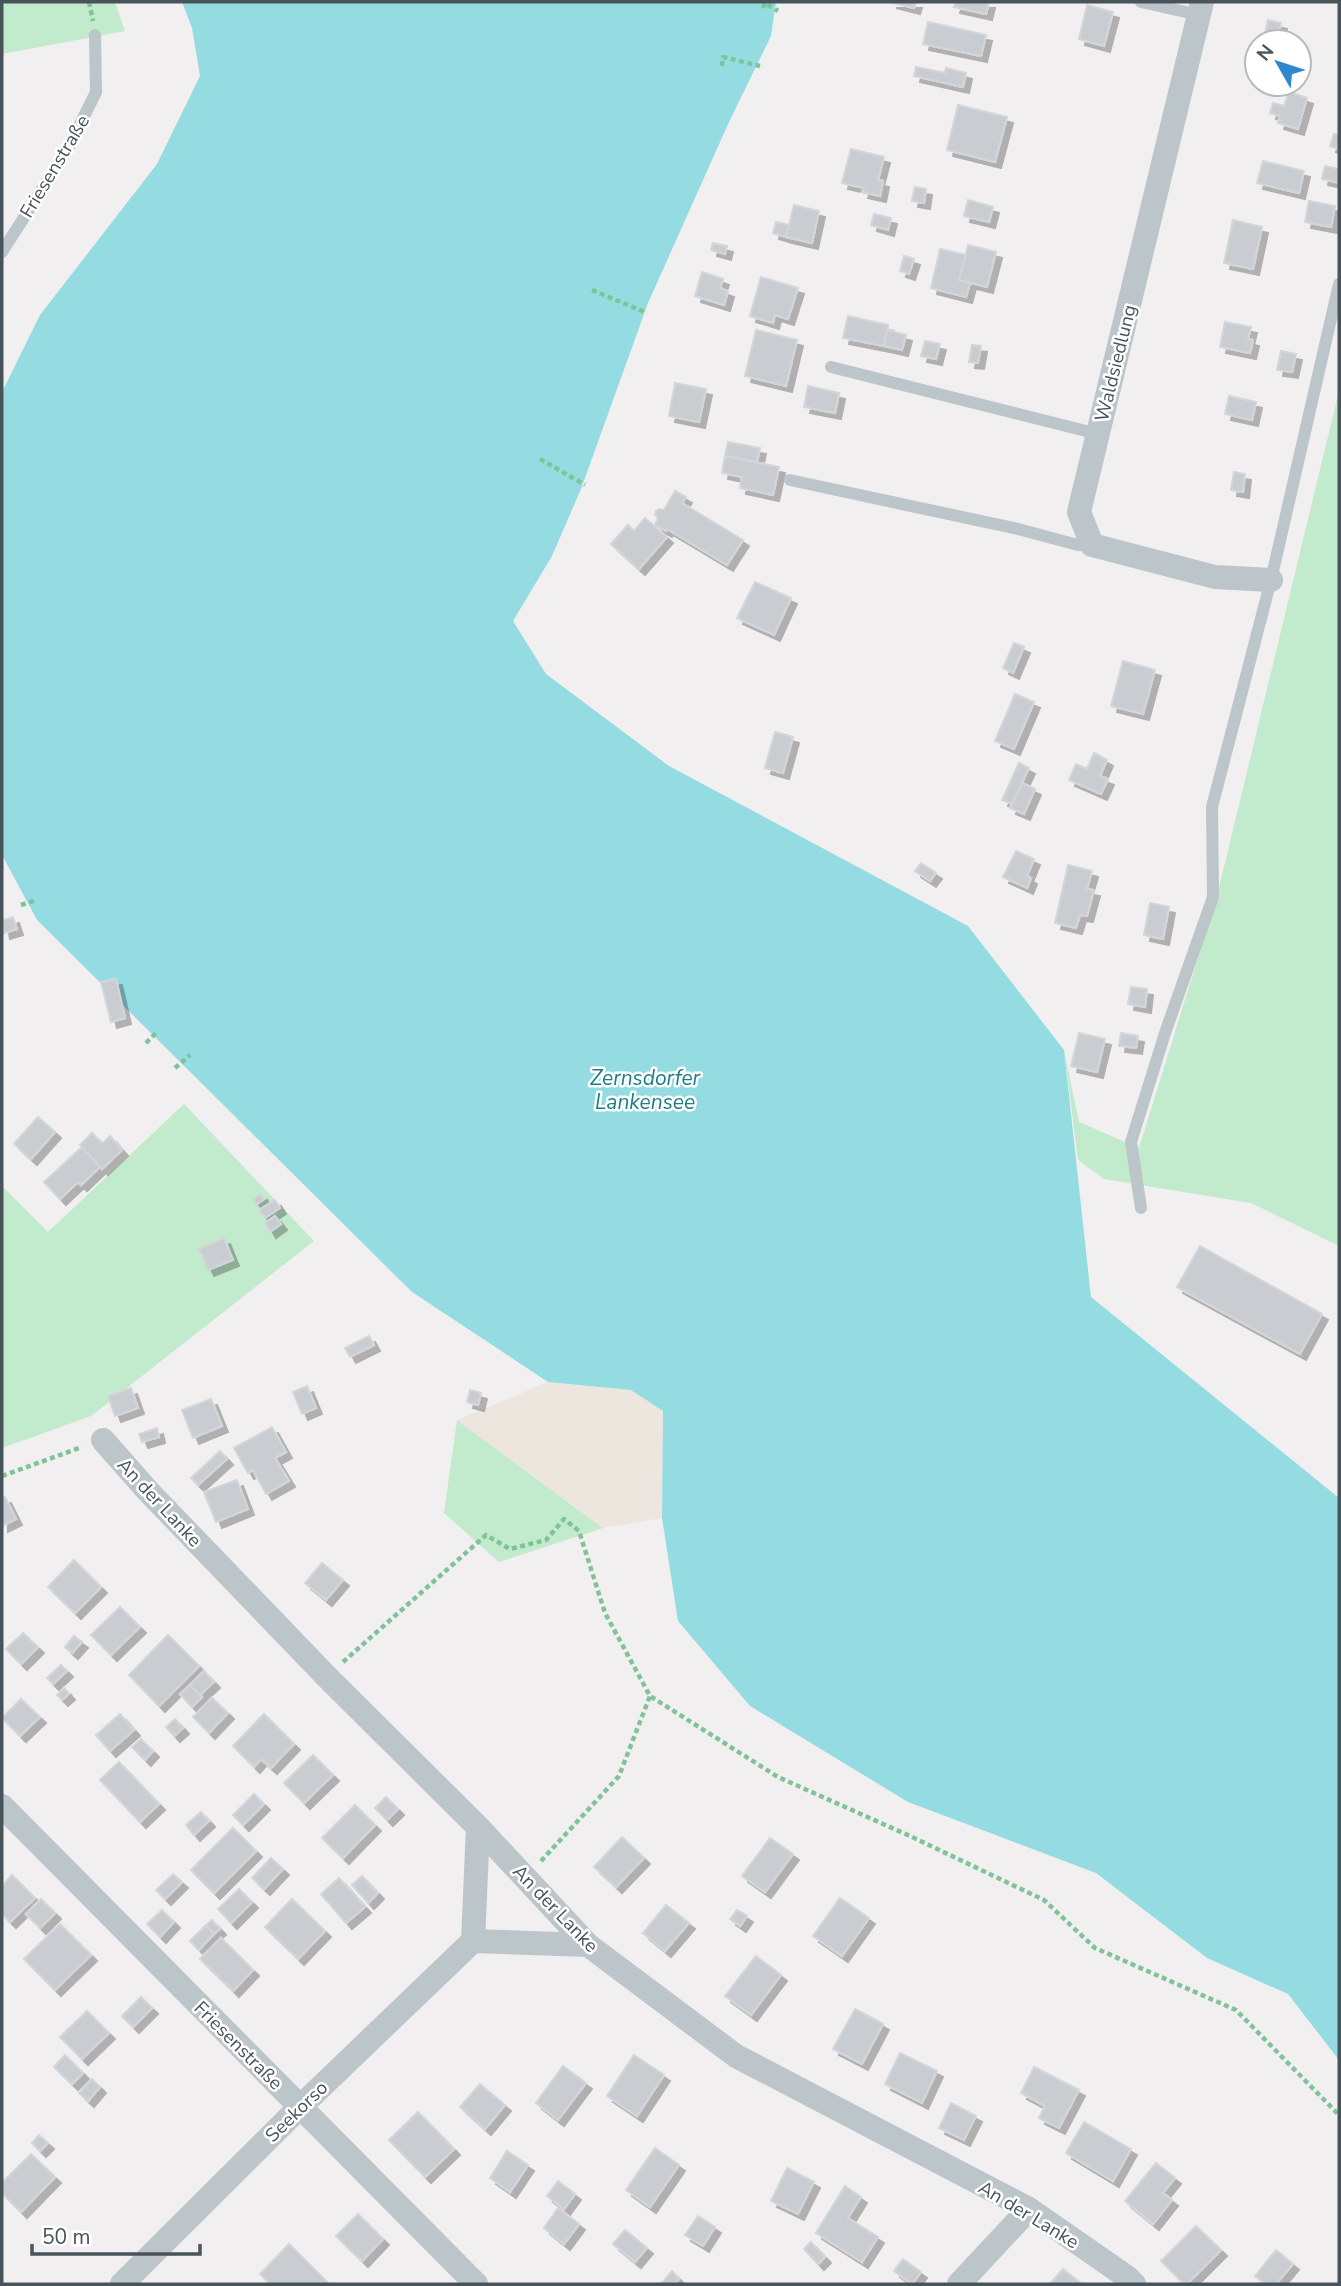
<svg xmlns="http://www.w3.org/2000/svg" width="1341" height="2286" font-family="'Nunito Sans',sans-serif">
	<style>
		.green { fill: #c2eacc }
		.sand { fill: #ede6de }
		.water { fill: #94dce1 }
		.building { fill: #c9ccd1; stroke: #d3d6d9; stroke-width: 2; filter: url(#shadow) }
		.lines { fill: none; stroke-linecap: round; stroke-linejoin: round }
		.path { stroke: #7ec498; stroke-width: 4.5; stroke-dasharray: 5 3.5; stroke-linecap: butt }
		.lane { stroke: #bcc5ca; stroke-width: 12 }
		.street { stroke: #bcc5ca; stroke-width: 24 }
		.labels { text-anchor: middle; stroke-width: 5; stroke-linejoin: round; paint-order: stroke }
		.street-label { font-size: 19px; fill: #49545a; stroke: #fff }
		.water-label { font-size: 21px; font-style: italic; fill: #1b7d85; stroke: #fff }
	</style>
	<defs>
		<filter id="shadow"><feDropShadow dx="6" dy="6" stdDeviation="0" flood-color="#0004"/></filter>
	</defs>
	<rect width="100%" height="100%" fill="#f1efef"/>
	<path class="green" d="M 2,2 L 115,2 L 125,31 L 2,54 Z
		M 1339,391 L 1339,1246 L 1251,1203 L 1104,1179 L 1078,1160 L 1064,1050 L 1079,1122 L 1139,1148 L 1216,900 Z
		M 184,1104 L 314,1241 L 91,1416 L 2,1448 L 2,1186 L 48,1232 Z
		M 457,1420 L 603,1528 L 499,1562 L 444,1513 Z"/>
	<path class="sand" d="M 548,1382 L 631,1390 L 663,1411 L 662,1518 L 603,1528 L 457,1420 Z"/>
	<path class="water" d="M 182,2 L 776,2 L 771,36 L 729,122 L 648,303 L 581,489 L 552,556 L 513,621 L 546,674 L 669,766 L 968,926 L 1064,1050 L 1091,1297 L 1339,1498 L 1339,2060 L 1288,1994 L 1207,1958 L 1096,1873 L 908,1802 L 750,1706 L 678,1621 L 662,1518 L 663,1411 L 631,1390 L 548,1382 L 412,1292 L 37,920 L 2,855 L 2,392 L 40,315 L 157,164 L 200,76 L 192,28 Z"/>
	<path class="building" d="M 890,2 L 916,2 L 914,8 Z
		M 956,2 L 989,2 L 986,14 L 954,7 Z
		M 1087,5 L 1113,12 L 1104,46 L 1079,39 Z
		M 1268,20 L 1281,23 L 1279,32 L 1290,34 L 1289,42 L 1263,42 Z
		M 928,22 L 986,35 L 981,56 L 923,44 Z
		M 916,67 L 945,73 L 946,68 L 966,73 L 963,87 L 914,76 Z
		M 1289,92 L 1307,98 L 1298,129 L 1278,123 L 1280,116 L 1270,113 L 1273,103 L 1284,106 Z
		M 958,105 L 1007,117 L 995,162 L 947,150 Z
		M 1334,134 L 1339,135 L 1339,149 L 1330,146 Z
		M 851,149 L 884,157 L 878,180 L 883,181 L 880,196 L 862,192 L 864,188 L 842,183 Z
		M 1263,161 L 1304,171 L 1299,193 L 1257,183 Z
		M 1325,166 L 1339,169 L 1339,183 L 1322,179 Z
		M 915,187 L 926,189 L 924,203 L 912,201 Z
		M 968,200 L 993,207 L 989,222 L 964,216 Z
		M 1309,201 L 1335,206 L 1331,227 L 1305,222 Z
		M 794,205 L 819,211 L 812,243 L 786,237 Z
		M 874,214 L 891,218 L 888,230 L 871,225 Z
		M 1233,220 L 1262,227 L 1253,269 L 1224,263 Z
		M 776,222 L 789,225 L 786,237 L 773,233 Z
		M 713,243 L 727,246 L 725,254 L 711,250 Z
		M 968,245 L 996,252 L 987,287 L 959,280 Z
		M 940,249 L 966,255 L 959,280 L 970,283 L 966,297 L 931,288 Z
		M 904,256 L 914,259 L 909,274 L 900,271 Z
		M 702,272 L 723,279 L 720,288 L 728,291 L 724,305 L 695,296 Z
		M 761,277 L 798,288 L 788,319 L 775,315 L 773,323 L 750,316 Z
		M 848,316 L 888,325 L 884,346 L 843,338 Z
		M 1225,322 L 1251,327 L 1248,339 L 1253,340 L 1250,353 L 1220,347 Z
		M 756,330 L 797,340 L 786,386 L 745,376 Z
		M 887,330 L 906,335 L 902,350 L 884,346 Z
		M 925,341 L 940,344 L 936,359 L 921,356 Z
		M 972,345 L 981,346 L 978,363 L 969,362 Z
		M 1281,351 L 1296,354 L 1292,372 L 1277,370 Z
		M 675,383 L 706,389 L 699,422 L 669,416 Z
		M 808,386 L 839,393 L 835,413 L 804,407 Z
		M 1229,396 L 1256,402 L 1252,420 L 1225,414 Z
		M 728,442 L 760,448 L 757,462 L 725,456 Z
		M 725,456 L 779,467 L 773,495 L 740,488 L 742,477 L 722,473 Z
		M 1234,472 L 1245,474 L 1243,492 L 1231,490 Z
		M 675,491 L 686,497 L 682,503 L 743,540 L 727,565 L 667,529 L 666,531 L 655,525 L 658,518 L 655,515 L 656,511 L 659,509 L 664,510 Z
		M 645,518 L 667,537 L 639,569 L 611,544 L 628,525 L 634,531 Z
		M 755,582 L 791,598 L 774,635 L 737,618 Z
		M 1014,643 L 1024,647 L 1013,673 L 1003,668 Z
		M 1123,661 L 1155,670 L 1143,714 L 1111,706 Z
		M 1015,694 L 1034,702 L 1014,749 L 995,741 Z
		M 775,732 L 793,737 L 783,773 L 765,768 Z
		M 1094,753 L 1107,760 L 1100,776 L 1108,779 L 1101,794 L 1069,780 L 1076,764 L 1087,769 Z
		M 1019,763 L 1029,768 L 1012,804 L 1002,800 Z
		M 1022,783 L 1035,789 L 1024,814 L 1010,808 Z
		M 1016,851 L 1034,859 L 1027,876 L 1031,878 L 1027,888 L 1003,877 Z
		M 921,863 L 936,873 L 930,881 L 915,871 Z
		M 1068,865 L 1092,871 L 1087,889 L 1094,890 L 1087,916 L 1080,915 L 1076,928 L 1055,923 Z
		M 1150,903 L 1169,907 L 1163,939 L 1144,935 Z
		M 13,917 L 17,929 L 4,933 L 2,921 Z
		M 116,979 L 125,1018 L 111,1022 L 101,982 Z
		M 1131,987 L 1147,989 L 1145,1007 L 1128,1004 Z
		M 1079,1033 L 1105,1039 L 1097,1072 L 1071,1066 Z
		M 1121,1033 L 1138,1036 L 1136,1048 L 1119,1046 Z
		M 38,1117 L 55,1132 L 31,1159 L 14,1144 Z
		M 92,1133 L 102,1144 L 110,1136 L 122,1150 L 102,1169 L 80,1145 Z
		M 82,1147 L 100,1167 L 81,1185 L 78,1182 L 60,1199 L 44,1182 Z
		M 261,1194 L 264,1199 L 257,1204 L 253,1199 Z
		M 275,1200 L 280,1208 L 265,1218 L 259,1210 Z
		M 275,1216 L 281,1224 L 270,1232 L 265,1223 Z
		M 224,1238 L 233,1260 L 208,1270 L 199,1249 Z
		M 1200,1246 L 1322,1314 L 1300,1354 L 1177,1287 Z
		M 369,1336 L 374,1345 L 350,1357 L 345,1348 Z
		M 307,1386 L 316,1408 L 302,1414 L 293,1392 Z
		M 131,1388 L 138,1408 L 115,1416 L 108,1396 Z
		M 470,1390 L 481,1393 L 478,1405 L 467,1402 Z
		M 211,1399 L 222,1426 L 193,1438 L 182,1410 Z
		M 272,1427 L 286,1452 L 275,1458 L 289,1481 L 266,1494 L 253,1470 L 248,1473 L 234,1448 Z
		M 157,1428 L 159,1437 L 142,1442 L 139,1434 Z
		M 220,1451 L 227,1459 L 198,1485 L 191,1478 Z
		M 237,1480 L 248,1509 L 216,1522 L 204,1492 Z
		M 5,1497 L 16,1519 L 2,1526 L 2,1498 Z
		M 74,1560 L 101,1587 L 75,1613 L 48,1587 Z
		M 322,1563 L 343,1580 L 326,1600 L 305,1583 Z
		M 120,1607 L 140,1627 L 111,1655 L 91,1635 Z
		M 23,1633 L 38,1647 L 21,1664 L 6,1649 Z
		M 168,1635 L 199,1666 L 159,1706 L 129,1675 Z
		M 74,1636 L 82,1642 L 72,1653 L 65,1647 Z
		M 61,1665 L 67,1671 L 53,1684 L 47,1678 Z
		M 204,1671 L 214,1682 L 200,1695 L 190,1685 Z
		M 190,1685 L 202,1697 L 192,1707 L 180,1694 Z
		M 64,1688 L 69,1694 L 62,1700 L 57,1695 Z
		M 212,1698 L 228,1713 L 209,1733 L 193,1717 Z
		M 21,1699 L 40,1717 L 20,1736 L 2,1718 Z
		M 120,1714 L 134,1730 L 110,1751 L 96,1735 Z
		M 264,1714 L 294,1744 L 271,1768 L 261,1759 L 254,1767 L 233,1746 Z
		M 175,1719 L 183,1728 L 174,1736 L 166,1727 Z
		M 141,1739 L 153,1751 L 145,1760 L 132,1747 Z
		M 313,1755 L 333,1775 L 304,1803 L 284,1783 Z
		M 119,1762 L 159,1804 L 140,1822 L 100,1780 Z
		M 254,1794 L 264,1804 L 243,1825 L 233,1815 Z
		M 386,1797 L 398,1809 L 387,1820 L 375,1808 Z
		M 355,1805 L 375,1825 L 343,1858 L 322,1838 Z
		M 201,1812 L 209,1821 L 194,1835 L 186,1825 Z
		M 233,1828 L 256,1851 L 214,1893 L 191,1870 Z
		M 622,1837 L 644,1858 L 616,1887 L 594,1867 Z
		M 770,1838 L 793,1854 L 765,1892 L 742,1876 Z
		M 271,1858 L 283,1869 L 264,1889 L 252,1878 Z
		M 173,1874 L 182,1882 L 165,1899 L 156,1890 Z
		M 12,1875 L 35,1898 L 10,1922 L 2,1914 L 2,1886 Z
		M 362,1876 L 378,1893 L 368,1903 L 352,1885 Z
		M 339,1878 L 365,1907 L 346,1923 L 321,1894 Z
		M 239,1889 L 252,1902 L 231,1923 L 218,1909 Z
		M 840,1898 L 869,1918 L 842,1956 L 813,1936 Z
		M 41,1899 L 55,1913 L 40,1928 L 26,1914 Z
		M 292,1899 L 325,1931 L 298,1959 L 265,1927 Z
		M 666,1905 L 689,1923 L 665,1951 L 643,1933 Z
		M 162,1910 L 174,1922 L 160,1937 L 147,1924 Z
		M 737,1910 L 747,1916 L 740,1926 L 730,1919 Z
		M 212,1920 L 220,1929 L 214,1934 L 206,1925 Z
		M 60,1924 L 91,1955 L 55,1990 L 24,1959 Z
		M 206,1925 L 214,1934 L 199,1950 L 190,1941 Z
		M 221,1938 L 253,1970 L 233,1991 L 200,1959 Z
		M 756,1956 L 781,1975 L 751,2015 L 725,1996 Z
		M 141,1997 L 152,2008 L 133,2027 L 122,2016 Z
		M 855,2009 L 883,2024 L 862,2064 L 833,2049 Z
		M 87,2011 L 109,2033 L 82,2059 L 60,2037 Z
		M 900,2053 L 937,2071 L 922,2103 L 885,2084 Z
		M 65,2055 L 83,2073 L 72,2084 L 54,2067 Z
		M 634,2055 L 664,2075 L 637,2116 L 607,2096 Z
		M 563,2066 L 586,2083 L 558,2120 L 536,2103 Z
		M 1034,2067 L 1079,2090 L 1059,2128 L 1039,2118 L 1045,2106 L 1021,2093 Z
		M 92,2079 L 100,2087 L 88,2101 L 79,2093 Z
		M 480,2084 L 505,2105 L 485,2129 L 460,2107 Z
		M 951,2103 L 976,2116 L 964,2140 L 939,2128 Z
		M 418,2112 L 454,2149 L 425,2177 L 389,2140 Z
		M 1084,2122 L 1131,2149 L 1113,2181 L 1066,2153 Z
		M 39,2135 L 48,2143 L 40,2151 L 32,2143 Z
		M 655,2148 L 679,2165 L 650,2207 L 626,2190 Z
		M 507,2151 L 528,2165 L 510,2192 L 490,2178 Z
		M 31,2154 L 55,2177 L 21,2212 L 2,2193 L 2,2183 Z
		M 1156,2163 L 1175,2178 L 1163,2193 L 1172,2200 L 1153,2224 L 1125,2201 Z
		M 787,2168 L 814,2182 L 798,2214 L 771,2201 Z
		M 558,2181 L 575,2194 L 564,2209 L 547,2196 Z
		M 845,2186 L 861,2197 L 848,2218 L 878,2237 L 862,2262 L 816,2233 Z
		M 558,2208 L 579,2224 L 564,2244 L 544,2228 Z
		M 358,2214 L 383,2239 L 362,2261 L 336,2236 Z
		M 698,2216 L 715,2227 L 703,2246 L 685,2235 Z
		M 1196,2226 L 1221,2250 L 1187,2284 L 1184,2284 L 1161,2261 Z
		M 625,2230 L 647,2248 L 635,2262 L 613,2244 Z
		M 811,2242 L 825,2257 L 818,2264 L 804,2249 Z
		M 289,2244 L 329,2284 L 270,2284 L 260,2274 Z
		M 1276,2250 L 1293,2264 L 1276,2284 L 1265,2284 L 1255,2276 Z
		M 903,2259 L 921,2272 L 912,2284 L 894,2271 Z
		M 1063,2269 L 1082,2284 L 1050,2284 Z
		M 672,2271 L 679,2279 L 674,2284 L 661,2284 Z"/>
	<g class="lines">
		<path class="path" d="M 89,2 L 93,21
			M 763,8 L 765,3 L 778,11
			M 722,66 L 723,57 L 760,66
			M 592,290 L 647,313
			M 540,459 L 585,485
			M 21,905 L 37,900
			M 146,1043 L 158,1031
			M 175,1068 L 190,1055
			M 2,1476 L 82,1447
			M 343,1662 L 486,1535 L 510,1549 L 546,1540 L 564,1519 L 579,1531 L 605,1613 L 650,1696 L 778,1777 L 910,1836 L 1044,1900 L 1095,1948 L 1236,2010 L 1339,2115
			M 541,1861 L 619,1776 L 650,1696"/>
		<path class="lane" d="M 1141,2 L 1199,15
			M 2,252 L 70,145 L 96,92 L 95,35
			M 831,367 L 1098,434
			M 790,480 L 1018,529 L 1078,545 L 1092,545
			M 1141,1208 L 1131,1142 L 1165,1033 L 1213,897 L 1212,807 L 1271,580 L 1339,284"/>
		<path class="street" d="M 1202,2 L 1079,512 L 1092,545 L 1215,577 L 1271,580
			M 103,1440 L 147,1490 L 327,1677 L 478,1827 L 588,1945 L 736,2056 L 1029,2209 L 1127,2277 L 1134,2284
			M 2,1806 L 476,2284
			M 473,1941 L 478,1827
			M 122,2284 L 300,2107 L 473,1941 L 588,1945
			M 959,2284 L 1029,2209"/>
	</g>
	<g class="labels">
		<g class="street-label">
			<text transform="translate(54 166) rotate(-59)" y="7">Friesenstraße</text>
			<text transform="translate(1115 363) rotate(-76)" y="7">Waldsiedlung</text>
			<text transform="translate(160 1502) rotate(47)" y="7">An der Lanke</text>
			<text transform="translate(556 1908) rotate(46)" y="7">An der Lanke</text>
			<text transform="translate(239 2045) rotate(45)" y="7">Friesenstraße</text>
			<text transform="translate(296 2111) rotate(-44)" y="7">Seekorso</text>
			<text transform="translate(1029 2214) rotate(31)" y="7">An der Lanke</text>
		</g>
		<g class="water-label">
			<text x="645" y="1085">Zernsdorfer<tspan x="645" dy="24">Lankensee</tspan></text>
		</g>
	</g>
	<rect width="1341" height="2286" fill="none" stroke="#49545a" stroke-width="7"/>
	<g transform="translate(1278 63) rotate(309)"><circle r="33" fill="#ffffff" stroke="#b6bbbd" stroke-width="2"/>
	<path d="M0-5L12 26L0 18L-12 26Z" fill="#2e88cb"/>
	<text y="-10" font-size="19" font-weight="bold" text-anchor="middle" fill="#49545a">N</text>
	</g>
	<path d="M32 2244v10h168v-10" fill="none" stroke="#49545a" stroke-width="3.5"/>
	<text x="42" y="2244" font-size="21" fill="#49545a" stroke="#ffffff" stroke-width="5" paint-order="stroke">50 m</text>
</svg>
